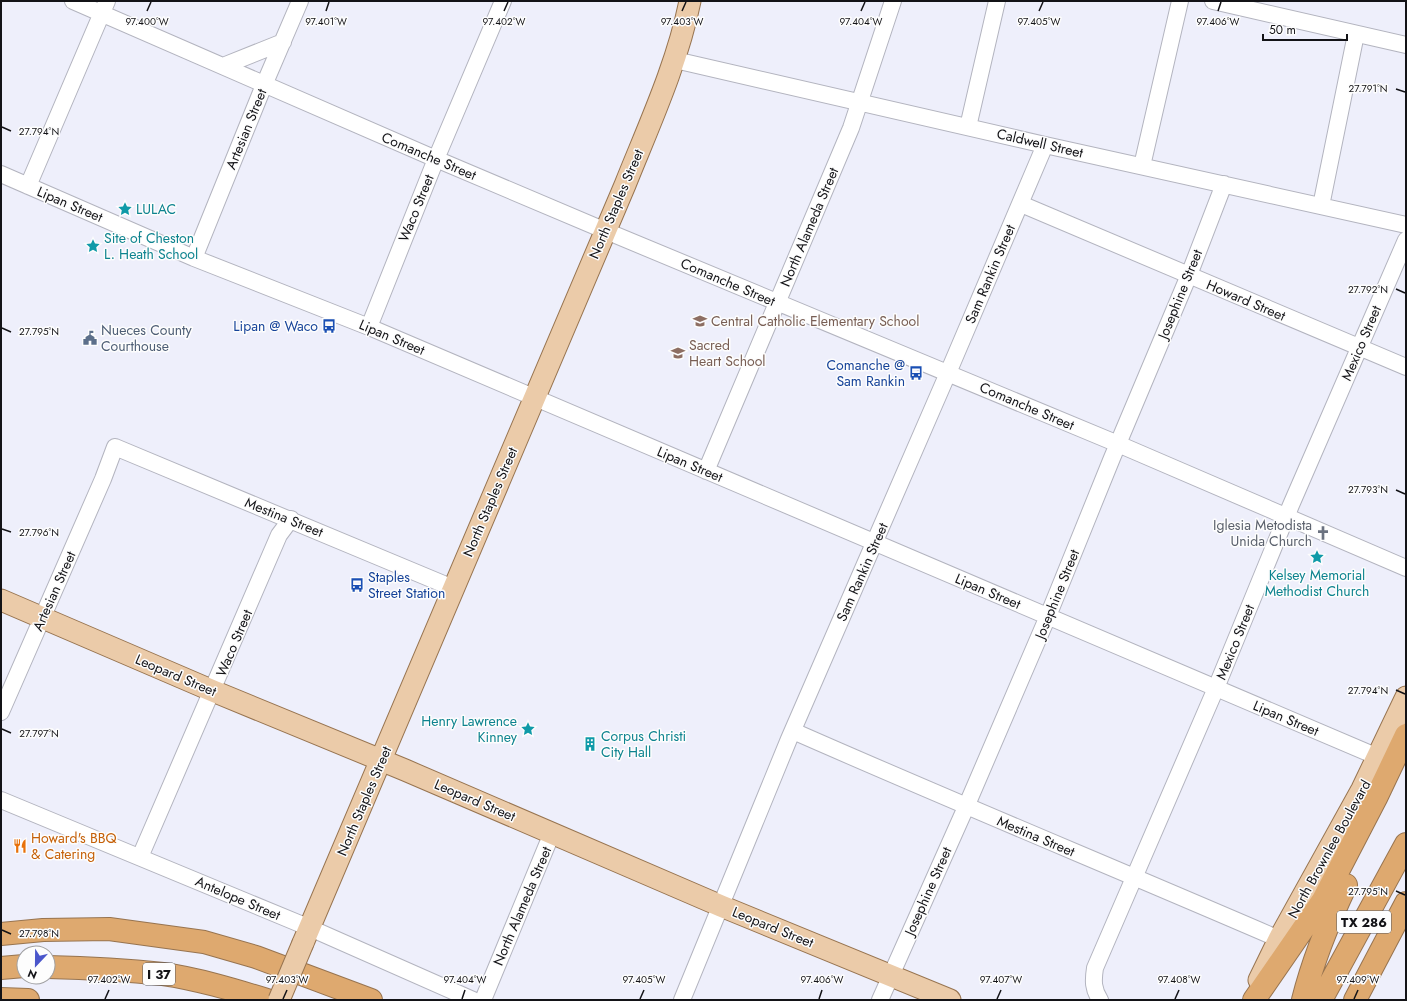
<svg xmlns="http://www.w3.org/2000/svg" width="1407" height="1001" font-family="Jost,sans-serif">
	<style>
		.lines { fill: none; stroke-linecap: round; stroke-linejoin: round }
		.minor-casing { stroke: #b3b4bf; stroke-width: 18 }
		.major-casing { stroke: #977450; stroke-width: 23 }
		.highway-casing { stroke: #977450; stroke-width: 24 }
		.minor { stroke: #fff; stroke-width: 16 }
		.major { stroke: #ebcba9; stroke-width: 21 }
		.highway { stroke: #dea96f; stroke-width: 22 }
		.major-bridge-casing { stroke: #977450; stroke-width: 23; stroke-linecap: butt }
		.major-bridge { stroke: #ebcba9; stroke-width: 21 }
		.ticks { fill: none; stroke: #131317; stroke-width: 1.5 }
		.labels { text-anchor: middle; stroke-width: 3; stroke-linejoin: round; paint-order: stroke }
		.shield { fill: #fdfdfd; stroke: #59595c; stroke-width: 1 }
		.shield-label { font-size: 13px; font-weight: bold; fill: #131317 }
		.street-label { font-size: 14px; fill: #131317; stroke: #fdfdfd }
		.culture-label { font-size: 14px; fill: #0d838f; stroke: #fdfdfd; text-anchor: start }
		.education-label { font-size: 14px; fill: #785e54; stroke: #fdfdfd; text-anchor: start }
		.transit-label { font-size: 14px; fill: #164399; stroke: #fdfdfd; text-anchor: end }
		.service-label { font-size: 14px; fill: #4e5e75; stroke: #fdfdfd; text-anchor: start }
		.worship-label { font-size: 14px; fill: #5b616d; stroke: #fdfdfd; text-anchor: end }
		.food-label { font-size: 14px; fill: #c56008; stroke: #fdfdfd; text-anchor: start }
		.ticks-label { font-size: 10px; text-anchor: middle; fill: #131317; stroke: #fdfdfd; stroke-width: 3; stroke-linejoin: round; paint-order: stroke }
	</style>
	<rect width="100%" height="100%" fill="#eeeffb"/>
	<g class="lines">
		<defs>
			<path id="minor" d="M 73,1 L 436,159 L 606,231 L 1118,444 L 1406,568
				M 1213,1 L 1406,45
				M 675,60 L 1045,145 L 1406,225
				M 223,66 L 283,42
				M 968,127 L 997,1
				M 1142,166 L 1180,1
				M 1,174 L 194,258 L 369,327 L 1378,757
				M 28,186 L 107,1
				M 1021,204 L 1406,367
				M 1321,206 L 1356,34
				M 194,258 L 264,85 L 300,1
				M 369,327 L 436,159 L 503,1
				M 706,471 L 851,128 L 893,1
				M 1,712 L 103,479 L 115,447 L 453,588
				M 793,731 C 954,802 1117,869 1279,939
				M 1,800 L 310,928 L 473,1000
				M 140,857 L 279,535 L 291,519
				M 483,1000 L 552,833
				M 682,1000 L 789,739 L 948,373 L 1045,145
				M 880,1000 L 966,807 L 1048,616 L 1112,458 L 1189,275 L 1224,184
				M 1100,1000 C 1093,989 1093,981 1095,968 L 1216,688 L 1291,505 L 1406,240"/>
			<path id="major" d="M 1,600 L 213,691 L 405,770 L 721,906 L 950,1000
				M 303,943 L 625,185 C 649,125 677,65 690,1
				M 1259,980 L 1279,939 L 1362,789 L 1406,697"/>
			<path id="highway" d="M 1,934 L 43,930 L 109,929 L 204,942 L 256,957 L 371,1000
				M 48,967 C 86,968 125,970 163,974 C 198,979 234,990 267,1000
				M 1,968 L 24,966
				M 1,999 L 28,1000
				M 1254,1000 L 1323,900 L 1376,798 L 1406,735
				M 1303,1000 C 1313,960 1328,923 1346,885
				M 1321,1000 L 1406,844
				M 1355,1000 L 1406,903"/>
		</defs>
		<use href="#minor" class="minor-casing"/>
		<use href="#major" class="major-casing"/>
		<use href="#highway" class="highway-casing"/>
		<use href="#minor" class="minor"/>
		<use href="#major" class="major"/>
		<use href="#highway" class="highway"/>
		<defs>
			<path id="major-bridge" d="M 279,1000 L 303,943"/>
		</defs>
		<use href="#major-bridge" class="major-bridge-casing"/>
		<use href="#major-bridge" class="major-bridge"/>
	</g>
	<path class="ticks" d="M 147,11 L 151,2M 326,11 L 329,2M 504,11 L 508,2M 682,11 L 686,2M 861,11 L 865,2M 1039,11 L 1043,2M 1218,11 L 1221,2M 1396,89 L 1405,92M 2,127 L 11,131M 1396,289 L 1405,293M 2,328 L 11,332M 1396,490 L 1405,494M 2,529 L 11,532M 1396,690 L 1405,694M 2,729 L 11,733M 1396,891 L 1405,895M 2,930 L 11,934M 105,999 L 109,990M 283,999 L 287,990M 462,999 L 465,990M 640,999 L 644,990M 819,999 L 822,990M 997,999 L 1001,990M 1175,999 L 1179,990M 1354,999 L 1358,990"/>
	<defs>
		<symbol id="sight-bare" viewBox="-9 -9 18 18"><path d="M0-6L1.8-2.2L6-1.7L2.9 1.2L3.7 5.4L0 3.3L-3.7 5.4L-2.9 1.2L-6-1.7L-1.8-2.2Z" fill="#0f9aa8" stroke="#fdfdfd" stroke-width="2.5" paint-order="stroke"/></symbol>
		<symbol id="school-bare" viewBox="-9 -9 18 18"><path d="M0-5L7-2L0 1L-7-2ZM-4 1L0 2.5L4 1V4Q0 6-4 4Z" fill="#8d6e63" stroke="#fdfdfd" stroke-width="2.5" paint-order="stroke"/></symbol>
		<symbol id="bus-bare" viewBox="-9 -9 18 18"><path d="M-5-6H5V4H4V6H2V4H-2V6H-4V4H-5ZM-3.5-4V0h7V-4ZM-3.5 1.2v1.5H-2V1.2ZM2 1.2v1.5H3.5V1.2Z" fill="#1a4fb4" stroke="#fdfdfd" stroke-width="2.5" paint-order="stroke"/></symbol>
		<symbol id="civic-bare" viewBox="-9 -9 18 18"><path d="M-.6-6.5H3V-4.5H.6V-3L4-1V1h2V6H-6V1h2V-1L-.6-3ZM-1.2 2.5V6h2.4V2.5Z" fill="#5c6f8a" stroke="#fdfdfd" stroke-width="2.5" paint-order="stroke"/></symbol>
		<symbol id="church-bare" viewBox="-9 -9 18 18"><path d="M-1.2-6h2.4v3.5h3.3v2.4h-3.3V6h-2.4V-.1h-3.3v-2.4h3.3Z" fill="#6b7280" stroke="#fdfdfd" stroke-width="2.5" paint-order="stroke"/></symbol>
		<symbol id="building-bare" viewBox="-9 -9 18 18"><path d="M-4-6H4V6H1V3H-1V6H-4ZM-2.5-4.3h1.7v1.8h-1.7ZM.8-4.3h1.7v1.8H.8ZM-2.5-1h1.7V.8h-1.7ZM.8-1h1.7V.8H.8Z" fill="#0f9aa8" stroke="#fdfdfd" stroke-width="2.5" paint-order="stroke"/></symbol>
		<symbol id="restaurant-bare" viewBox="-9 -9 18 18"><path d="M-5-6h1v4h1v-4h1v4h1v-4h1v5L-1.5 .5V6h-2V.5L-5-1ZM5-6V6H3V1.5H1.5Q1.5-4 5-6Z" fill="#e8710a" stroke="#fdfdfd" stroke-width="2.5" paint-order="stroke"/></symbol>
	</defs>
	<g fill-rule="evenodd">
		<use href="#sight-bare" x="115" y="199" width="20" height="20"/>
		<use href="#sight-bare" x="83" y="236" width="20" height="20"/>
		<use href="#school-bare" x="690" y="311" width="20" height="20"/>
		<use href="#bus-bare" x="319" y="316" width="20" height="20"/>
		<use href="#civic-bare" x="80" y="328" width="20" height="20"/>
		<use href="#school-bare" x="668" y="343" width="20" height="20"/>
		<use href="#bus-bare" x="906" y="363" width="20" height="20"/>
		<use href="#church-bare" x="1313" y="523" width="20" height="20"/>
		<use href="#sight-bare" x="1307" y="547" width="20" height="20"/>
		<use href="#bus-bare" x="347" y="575" width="20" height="20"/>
		<use href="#sight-bare" x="518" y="719" width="20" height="20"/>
		<use href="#building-bare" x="580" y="734" width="20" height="20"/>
		<use href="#restaurant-bare" x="10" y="836" width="20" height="20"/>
	</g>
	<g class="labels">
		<g class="shield">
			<rect x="1337" y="911" width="54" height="22" rx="3"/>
			<rect x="143" y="963" width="32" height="22" rx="3"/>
		</g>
		<g class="shield-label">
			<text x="1364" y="927">TX 286</text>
			<text x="159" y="979">I 37</text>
		</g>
		<g class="street-label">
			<text transform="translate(246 129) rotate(-68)" y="5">Artesian Street</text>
			<text transform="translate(1040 143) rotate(13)" y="5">Caldwell Street</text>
			<text transform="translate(429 156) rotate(23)" y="5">Comanche Street</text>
			<text transform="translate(70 204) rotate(23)" y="5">Lipan Street</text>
			<text transform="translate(616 204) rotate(-67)" y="5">North Staples Street</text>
			<text transform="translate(416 208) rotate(-68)" y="5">Waco Street</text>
			<text transform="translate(809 227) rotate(-67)" y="5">North Alameda Street</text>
			<text transform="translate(990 274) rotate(-67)" y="5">Sam Rankin Street</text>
			<text transform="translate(728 282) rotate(23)" y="5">Comanche Street</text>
			<text transform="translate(1180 294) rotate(-68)" y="5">Josephine Street</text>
			<text transform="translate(1246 300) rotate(23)" y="5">Howard Street</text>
			<text transform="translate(392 337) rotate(23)" y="5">Lipan Street</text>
			<text transform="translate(1361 343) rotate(-67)" y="5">Mexico Street</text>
			<text transform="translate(1027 406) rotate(23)" y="5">Comanche Street</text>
			<text transform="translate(690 464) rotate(23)" y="5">Lipan Street</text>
			<text transform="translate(490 502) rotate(-67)" y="5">North Staples Street</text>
			<text transform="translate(284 517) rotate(22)" y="5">Mestina Street</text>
			<text transform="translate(862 572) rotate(-66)" y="5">Sam Rankin Street</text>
			<text transform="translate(54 591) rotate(-66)" y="5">Artesian Street</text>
			<text transform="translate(988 591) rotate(23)" y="5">Lipan Street</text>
			<text transform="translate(1057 594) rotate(-68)" y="5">Josephine Street</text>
			<text transform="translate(1235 642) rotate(-68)" y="5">Mexico Street</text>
			<text transform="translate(234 643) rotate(-67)" y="5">Waco Street</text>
			<text transform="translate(176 675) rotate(23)" y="5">Leopard Street</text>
			<text transform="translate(1286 718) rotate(23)" y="5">Lipan Street</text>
			<text transform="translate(475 800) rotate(23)" y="5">Leopard Street</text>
			<text transform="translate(364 801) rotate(-67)" y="5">North Staples Street</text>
			<text transform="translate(1036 836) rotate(23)" y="5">Mestina Street</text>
			<text transform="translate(1329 849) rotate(-61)" y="5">North Brownlee Boulevard</text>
			<text transform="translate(928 891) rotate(-66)" y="5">Josephine Street</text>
			<text transform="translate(238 898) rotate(23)" y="5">Antelope Street</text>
			<text transform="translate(522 906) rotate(-67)" y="5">North Alameda Street</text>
			<text transform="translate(773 927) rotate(22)" y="5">Leopard Street</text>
		</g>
		<g class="culture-label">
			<text x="136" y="214">LULAC</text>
			<text x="104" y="243">Site of Cheston<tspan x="104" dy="16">L. Heath School</tspan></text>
			<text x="1317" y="580" text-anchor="middle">Kelsey Memorial<tspan x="1317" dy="16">Methodist Church</tspan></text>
			<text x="517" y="726" text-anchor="end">Henry Lawrence<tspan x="517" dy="16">Kinney</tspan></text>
			<text x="601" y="741">Corpus Christi<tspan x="601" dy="16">City Hall</tspan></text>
		</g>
		<g class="education-label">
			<text x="711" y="326">Central Catholic Elementary School</text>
			<text x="689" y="350">Sacred<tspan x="689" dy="16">Heart School</tspan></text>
		</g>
		<g class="transit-label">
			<text x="318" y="331">Lipan @ Waco</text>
			<text x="905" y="370">Comanche @<tspan x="905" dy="16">Sam Rankin</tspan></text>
			<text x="368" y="582" text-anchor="start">Staples<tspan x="368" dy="16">Street Station</tspan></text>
		</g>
		<g class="service-label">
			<text x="101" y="335">Nueces County<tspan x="101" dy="16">Courthouse</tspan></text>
		</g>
		<g class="worship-label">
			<text x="1312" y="530">Iglesia Metodista<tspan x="1312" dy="16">Unida Church</tspan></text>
		</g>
		<g class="food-label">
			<text x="31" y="843">Howard's BBQ<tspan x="31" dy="16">&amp; Catering</tspan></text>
		</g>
	</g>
	<g class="ticks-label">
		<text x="326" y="25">97.401°W</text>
		<text x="147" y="25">97.400°W</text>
		<text x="504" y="25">97.402°W</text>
		<text x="682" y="25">97.403°W</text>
		<text x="861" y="25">97.404°W</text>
		<text x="1039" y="25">97.405°W</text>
		<text x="1218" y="25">97.406°W</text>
		<text x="1368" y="92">27.791°N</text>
		<text x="39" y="135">27.794°N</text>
		<text x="1368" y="293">27.792°N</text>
		<text x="39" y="335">27.795°N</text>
		<text x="1368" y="493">27.793°N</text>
		<text x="39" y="536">27.796°N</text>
		<text x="1368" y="694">27.794°N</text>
		<text x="39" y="737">27.797°N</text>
		<text x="1368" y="895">27.795°N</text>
		<text x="39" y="937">27.798°N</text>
		<text x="109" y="983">97.402°W</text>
		<text x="287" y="983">97.403°W</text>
		<text x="465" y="983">97.404°W</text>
		<text x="644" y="983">97.405°W</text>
		<text x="822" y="983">97.406°W</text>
		<text x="1001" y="983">97.407°W</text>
		<text x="1179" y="983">97.408°W</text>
		<text x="1358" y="983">97.409°W</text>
	</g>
	<rect width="1407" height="1001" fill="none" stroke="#131317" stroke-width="4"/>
	<g transform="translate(36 965) rotate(202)"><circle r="19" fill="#fdfdfd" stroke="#9f9fa1"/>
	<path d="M0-3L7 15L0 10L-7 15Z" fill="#4a56cb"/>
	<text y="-6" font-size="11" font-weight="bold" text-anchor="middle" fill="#131317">N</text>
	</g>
	<path d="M1263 34v6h84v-6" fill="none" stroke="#131317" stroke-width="2"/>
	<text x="1269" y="34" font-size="12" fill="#131317" stroke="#fdfdfd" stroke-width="3" paint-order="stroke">50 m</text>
</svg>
